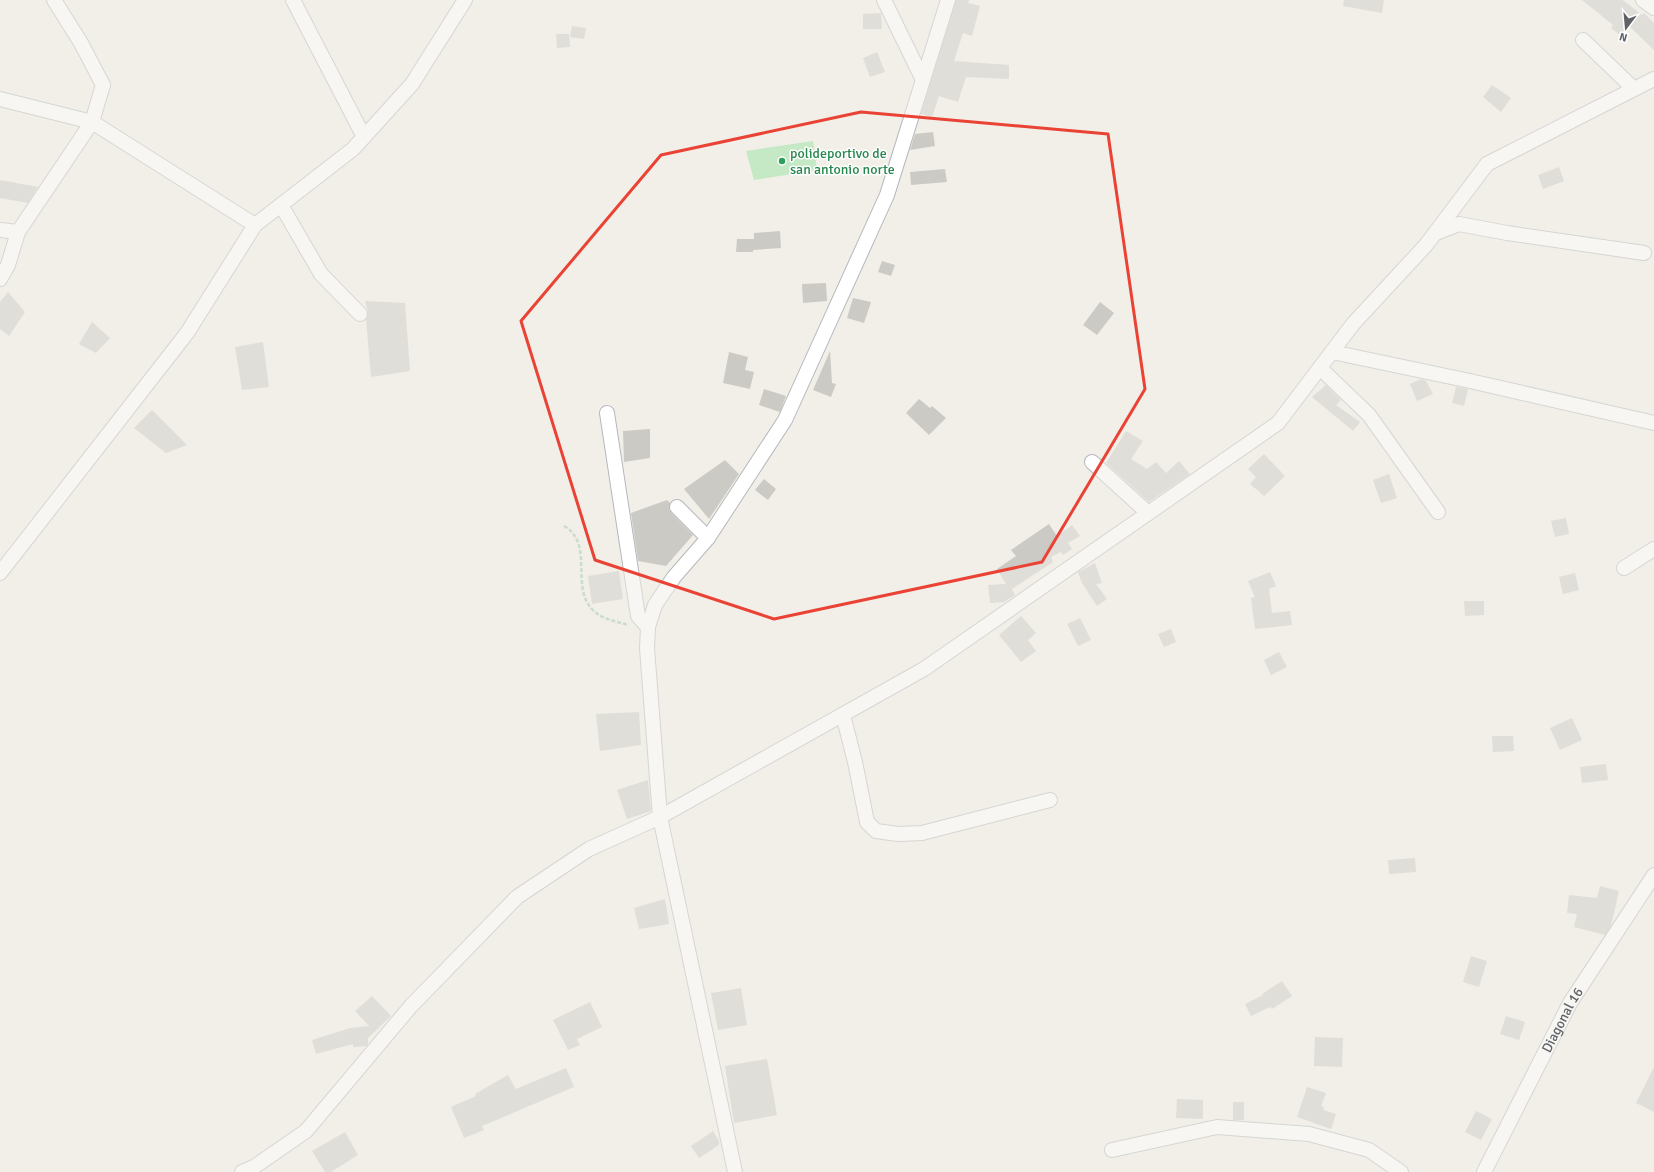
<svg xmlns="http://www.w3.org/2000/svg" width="1654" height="1172" font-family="Signika,sans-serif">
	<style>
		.green { fill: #c5e8c5 }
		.building { fill: #cccac5 }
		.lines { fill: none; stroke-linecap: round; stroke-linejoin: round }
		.minor-casing { stroke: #b5b8bc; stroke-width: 16 }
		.path { stroke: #9cc7a9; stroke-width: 2.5; stroke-dasharray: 4 2; stroke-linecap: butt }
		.minor { stroke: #fff; stroke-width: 14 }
		.marked { fill: none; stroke: #ea4335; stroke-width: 3; stroke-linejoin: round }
		.leisure-dot { fill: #2e9e5b; stroke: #fff; stroke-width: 1.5 }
		.labels { text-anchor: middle; stroke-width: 3; stroke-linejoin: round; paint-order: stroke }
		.leisure-label { font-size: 14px; fill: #27864d; stroke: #fff; text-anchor: start }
		.street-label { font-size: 14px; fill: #5f6368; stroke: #fff }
	</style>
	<rect width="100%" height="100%" fill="#f1efe8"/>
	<path class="green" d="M 813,141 L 817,170 L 754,180 L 746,151 Z"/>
	<path class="building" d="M 956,0 L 969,0 L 968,3 L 980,6 L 972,36 L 963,33 L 954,61 L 1009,65 L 1009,79 L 966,77 L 958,102 L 939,96 L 932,117 L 921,114 Z
		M 1344,0 L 1384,0 L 1382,13 L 1343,6 Z
		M 1582,0 L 1623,0 L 1642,15 L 1644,13 L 1654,23 L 1654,50 L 1629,26 L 1621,36 L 1611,28 L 1613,25 Z
		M 881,13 L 882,29 L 863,29 L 863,14 Z
		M 572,26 L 586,28 L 584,39 L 570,37 Z
		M 556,34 L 569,34 L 570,47 L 557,48 Z
		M 877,52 L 885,72 L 870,77 L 863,58 Z
		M 1492,85 L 1511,98 L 1501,112 L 1483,97 Z
		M 933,132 L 935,146 L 910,150 L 915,134 Z
		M 1559,167 L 1564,181 L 1543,189 L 1538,175 Z
		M 945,169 L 947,182 L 911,185 L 910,172 Z
		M 0,180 L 38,187 L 28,203 L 0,198 Z
		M 780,231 L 781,248 L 753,250 L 753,252 L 736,252 L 737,239 L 754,239 L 754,233 Z
		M 882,261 L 895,265 L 891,276 L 878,272 Z
		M 826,283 L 827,301 L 803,303 L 802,284 Z
		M 8,292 L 25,312 L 9,336 L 0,329 L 0,302 Z
		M 853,298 L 871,302 L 864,323 L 847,318 Z
		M 365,301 L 405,303 L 410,371 L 371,377 L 366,319 L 368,312 Z
		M 1100,302 L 1114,313 L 1097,335 L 1083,325 Z
		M 92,322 L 110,338 L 96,353 L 79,344 Z
		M 263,342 L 269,387 L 242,390 L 235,347 Z
		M 830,351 L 832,383 L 836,384 L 831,397 L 813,390 Z
		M 729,352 L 748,357 L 745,370 L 754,372 L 750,389 L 723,383 Z
		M 1421,379 L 1426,381 L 1433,394 L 1417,401 L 1410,384 Z
		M 1326,385 L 1341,400 L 1336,405 L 1360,422 L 1353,431 L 1312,397 Z
		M 1456,387 L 1468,389 L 1464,406 L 1452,403 Z
		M 764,389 L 786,396 L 780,412 L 759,405 Z
		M 919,399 L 930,408 L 932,406 L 946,418 L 929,435 L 906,413 Z
		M 152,410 L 187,445 L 166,453 L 134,428 Z
		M 650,429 L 650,458 L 624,462 L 623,431 Z
		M 1126,431 L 1143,441 L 1131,459 L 1147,469 L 1156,462 L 1166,473 L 1179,461 L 1190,474 L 1149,502 L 1106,463 Z
		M 1264,454 L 1285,476 L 1264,496 L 1250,484 L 1256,477 L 1248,469 Z
		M 725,460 L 739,474 L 709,519 L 684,489 Z
		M 1389,474 L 1397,498 L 1381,503 L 1373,480 Z
		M 764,479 L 776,489 L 768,500 L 755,490 Z
		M 667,500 L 670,503 L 669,509 L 671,513 L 693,535 L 666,566 L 638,561 L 631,513 Z
		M 1566,518 L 1569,534 L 1555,537 L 1551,521 Z
		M 1049,524 L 1057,536 L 1072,525 L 1080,536 L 1068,543 L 1072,549 L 1063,555 L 1061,552 L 1051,557 L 1053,562 L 1012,589 L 1015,595 L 1004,602 L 990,603 L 988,585 L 1006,584 L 997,569 L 1016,556 L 1011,550 Z
		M 1095,563 L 1102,583 L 1096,584 L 1107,599 L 1097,606 L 1082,583 L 1078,572 Z
		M 619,571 L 623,599 L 592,604 L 588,576 Z
		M 1270,572 L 1276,586 L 1269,589 L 1272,613 L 1290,611 L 1292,625 L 1255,629 L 1251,598 L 1255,597 L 1248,581 Z
		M 1575,573 L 1579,590 L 1563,594 L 1559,577 Z
		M 1464,601 L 1484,601 L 1484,615 L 1465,616 Z
		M 1021,616 L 1036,633 L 1028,640 L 1036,651 L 1021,662 L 999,635 Z
		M 1080,618 L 1091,640 L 1078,646 L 1067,624 Z
		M 1171,629 L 1176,642 L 1164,647 L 1158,634 Z
		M 1279,652 L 1287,667 L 1271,675 L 1264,660 Z
		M 639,712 L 641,745 L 600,751 L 596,714 Z
		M 1572,718 L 1582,740 L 1560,750 L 1550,728 Z
		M 1492,736 L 1513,736 L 1514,751 L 1493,752 Z
		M 1606,764 L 1608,780 L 1582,783 L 1580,767 Z
		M 648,780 L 651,811 L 627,819 L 617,790 Z
		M 1415,858 L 1416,872 L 1389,874 L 1388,860 Z
		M 1600,886 L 1619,891 L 1611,926 L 1605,935 L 1574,927 L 1577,914 L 1567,913 L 1569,895 L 1597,898 Z
		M 665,899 L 669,924 L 639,929 L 634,908 Z
		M 1471,956 L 1487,961 L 1479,987 L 1463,982 Z
		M 1282,981 L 1292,996 L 1272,1009 L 1270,1007 L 1251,1016 L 1245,1004 L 1263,995 L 1262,994 Z
		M 741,988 L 747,1025 L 718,1030 L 711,993 Z
		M 372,996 L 391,1016 L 368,1038 L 368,1043 L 367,1046 L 353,1047 L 353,1044 L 316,1054 L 312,1040 L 350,1028 L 369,1026 L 355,1011 Z
		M 590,1002 L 602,1027 L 577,1039 L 580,1045 L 568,1050 L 553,1020 Z
		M 1506,1016 L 1525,1022 L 1519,1040 L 1500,1034 Z
		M 1315,1037 L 1343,1038 L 1342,1067 L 1314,1066 Z
		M 767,1059 L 777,1115 L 734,1123 L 725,1066 Z
		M 1654,1067 L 1654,1112 L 1636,1103 Z
		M 566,1068 L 574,1087 L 482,1126 L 484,1130 L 464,1138 L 451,1107 L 476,1096 L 475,1094 L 508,1075 L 516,1089 Z
		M 1307,1087 L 1326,1093 L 1321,1106 L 1324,1107 L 1323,1110 L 1336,1114 L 1331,1129 L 1297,1117 Z
		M 1177,1099 L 1203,1100 L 1203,1119 L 1176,1118 Z
		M 1233,1102 L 1244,1102 L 1244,1120 L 1233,1120 Z
		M 1476,1111 L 1492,1119 L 1481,1140 L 1465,1132 Z
		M 713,1131 L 719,1141 L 719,1145 L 699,1158 L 691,1146 Z
		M 345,1132 L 358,1155 L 331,1172 L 325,1172 L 312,1151 Z"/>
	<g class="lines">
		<defs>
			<g id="minor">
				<path d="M 293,0 L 364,137"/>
				<path d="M 884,0 L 923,80"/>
				<path d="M 1643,0 L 1654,8"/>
				<path d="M 1583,40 L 1634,89"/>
				<path d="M 0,99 L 92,122 L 255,225"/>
				<path d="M 281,205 L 321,274 L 360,314"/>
				<path d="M 0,230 L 18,232"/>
				<path d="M 1436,233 L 1459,224 L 1507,233 L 1644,253"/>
				<path d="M 0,279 L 8,265 L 18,232 L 92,122 L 103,85 L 81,43 L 54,0"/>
				<path d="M 1332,352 L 1470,381 L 1654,423"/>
				<path d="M 1320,368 L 1369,415 L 1438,512"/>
				<path d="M 607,413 L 638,616 L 648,627"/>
				<path d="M 1092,462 L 1148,513"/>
				<path d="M 677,507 L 708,538"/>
				<path d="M 1624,568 L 1654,549"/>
				<path d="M 0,573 L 187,333 L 255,225 L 353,149 L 412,84 L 465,0"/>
				<path d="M 843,715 L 855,762 L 867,822 L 876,831 L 898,834 L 922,833 L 1050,800"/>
				<path d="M 1112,1150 L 1217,1127 L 1309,1134 L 1369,1150 L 1401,1172"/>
				<path d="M 242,1172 L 254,1167 L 306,1131 L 411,1006 L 517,897 L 589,849 L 660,817 L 924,669 L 1278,423 L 1353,324 L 1426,245 L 1487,164 L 1654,79"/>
				<path d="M 735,1172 L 660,817 L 647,648 L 648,627 L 655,605 L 674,577 L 708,538 L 785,420 L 887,195 L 948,0"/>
				<path id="s1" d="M 1484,1172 L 1570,1003 L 1654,875"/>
			</g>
		</defs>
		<use href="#minor" class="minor-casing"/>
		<path class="path" d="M 564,526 C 594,543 571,585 591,608 C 600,619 615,621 628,625"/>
		<use href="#minor" class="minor"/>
	</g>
	<path d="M0 0H1654V1172H0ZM 861,112 L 1108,134 L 1145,389 L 1042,562 L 774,619 L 595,560 L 521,321 L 661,155 Z" fill="#f1efe8" fill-opacity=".55" fill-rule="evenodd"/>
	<path class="marked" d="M 861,112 L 1108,134 L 1145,389 L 1042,562 L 774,619 L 595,560 L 521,321 L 661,155 Z"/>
	<circle class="leisure-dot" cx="782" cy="161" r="4"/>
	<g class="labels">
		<g class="leisure-label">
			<text x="790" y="158">polideportivo de<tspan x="790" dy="16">san antonio norte</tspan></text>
		</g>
		<g class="street-label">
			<text dy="5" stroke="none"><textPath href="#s1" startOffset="171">Diagonal 16</textPath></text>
		</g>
	</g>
	<g transform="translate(1626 28) rotate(196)" stroke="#ffffff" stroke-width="3" paint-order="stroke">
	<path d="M0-3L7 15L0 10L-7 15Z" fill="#5f6368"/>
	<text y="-6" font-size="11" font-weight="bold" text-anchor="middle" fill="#5f6368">N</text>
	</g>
</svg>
